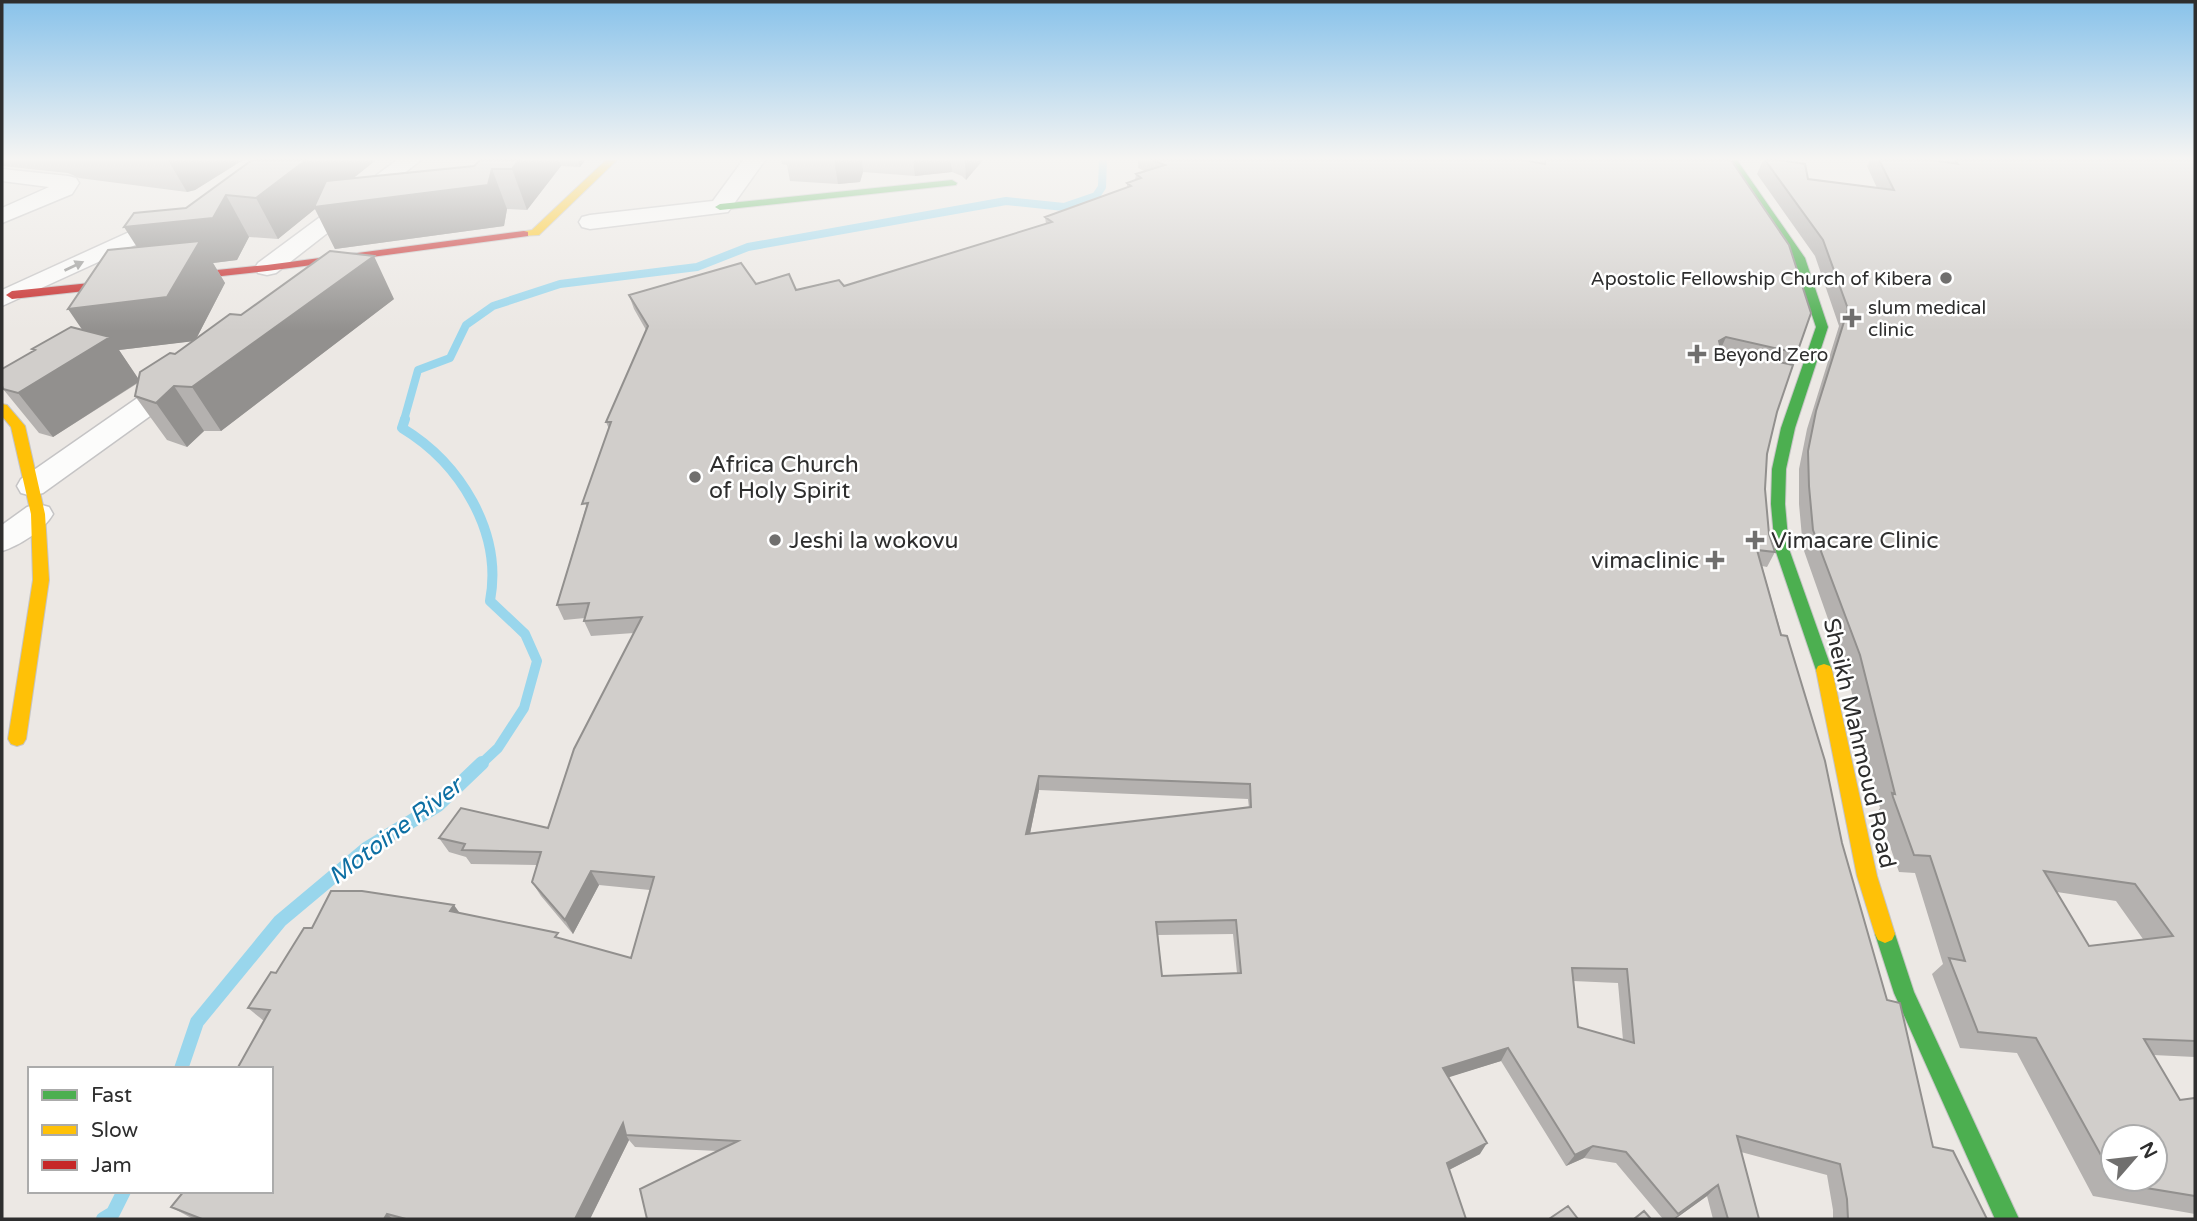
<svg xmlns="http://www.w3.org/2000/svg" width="2197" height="1221" font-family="'Varela Round',sans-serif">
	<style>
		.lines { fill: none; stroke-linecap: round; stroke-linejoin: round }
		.stream-far2 { stroke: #99d6ec; stroke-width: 8 }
		.stream-far1 { stroke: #99d6ec; stroke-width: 10 }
		.stream { stroke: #99d6ec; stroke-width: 14 }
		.street-casing { stroke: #c5c4c5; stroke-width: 3 }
		.fast-casing { stroke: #c5c4c5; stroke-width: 2 }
		.slow-casing { stroke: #c5c4c5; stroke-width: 2 }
		.jam-casing { stroke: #c5c4c5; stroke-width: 2 }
		.street { fill: #fcfcfb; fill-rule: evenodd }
		.fast { fill: #4caf50; fill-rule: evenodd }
		.slow { fill: #ffc107; fill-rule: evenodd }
		.jam { fill: #c62828; fill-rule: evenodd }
		.wall { fill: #b4b1af; fill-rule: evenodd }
		.shaded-wall { fill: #92908e }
		.building { fill: #d1cecb; stroke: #92908e; stroke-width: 2; fill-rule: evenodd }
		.oneway { fill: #959594 }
		.poi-dot { fill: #706f6e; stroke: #fff; stroke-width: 2.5 }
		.labels { text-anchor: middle; stroke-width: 5; stroke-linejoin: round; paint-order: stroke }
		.far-poi-label { font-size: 19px; fill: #2e2e2e; stroke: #fff; text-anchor: start }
		.poi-label { font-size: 23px; fill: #2e2e2e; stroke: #fff; text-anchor: start }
		.street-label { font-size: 23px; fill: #2e2e2e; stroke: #fff }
		.water-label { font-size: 24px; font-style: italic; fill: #0d6fa3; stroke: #fff }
	</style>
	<rect width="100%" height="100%" fill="#ece8e4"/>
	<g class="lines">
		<path class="stream-far2" d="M 404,420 L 418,370 L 450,358 L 466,325 L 493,306 L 560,284 L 697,267 L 748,247 L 1006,201 L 1064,207 L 1096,196 L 1102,187 L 1103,160"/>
		<path class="stream-far1" d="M 405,419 L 402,428 C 460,463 503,532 490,601 L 525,634 L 537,661 L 524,708 L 498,748 L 480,765"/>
		<path class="stream" d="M 181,1069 L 197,1022 L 280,921 L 366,849 L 438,805 L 482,763
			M 103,1219 L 113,1213 L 124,1191"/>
		<defs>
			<path id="street" d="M 397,160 L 421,160 L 276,273 L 267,275 L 258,273 L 255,268 L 258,263 Z
				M 743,160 L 765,160 L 728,212 L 590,229 L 582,227 L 579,222 L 582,217 L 590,215 L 713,201 Z
				M 2,169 L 68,176 L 76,178 L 79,183 L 72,194 L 2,223 L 2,208 L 49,187 L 2,181 Z
				M 171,213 L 179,215 L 182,220 L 179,225 L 2,306 L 2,290 Z
				M 179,374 L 189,376 L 193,382 L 189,388 L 43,493 L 32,496 L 21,493 L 17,486 L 21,479 L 169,376 Z
				M 38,504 L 49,507 L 53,514 C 44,530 19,546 2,551 L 2,525 L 27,507 Z"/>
			<path id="fast" d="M 1727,160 L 1737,160 L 1805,258 L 1828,327 L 1795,428 L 1786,469 L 1785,504 L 1789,549 L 1832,670 L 1830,674 L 1818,674 L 1816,670 L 1775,549 L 1771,504 L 1772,469 L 1781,428 L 1816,327 L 1793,258 Z
				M 952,180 L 957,183 L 956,185 L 720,210 L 715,207 L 720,204 Z
				M 1885,925 L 1892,928 L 1895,934 L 1914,992 L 2019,1219 L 1995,1219 L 1894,993 L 1875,934 L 1878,928 Z"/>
			<path id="slow" d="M 606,160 L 617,160 L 539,235 L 520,236 L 520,232 L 532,230 Z
				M 2,404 L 7,405 L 25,426 L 45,514 L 49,580 L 26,739 L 23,744 L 17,746 L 11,744 L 8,739 L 33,580 L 31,514 L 11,427 L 2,416 Z
				M 1824,664 L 1830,666 L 1832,670 L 1877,876 L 1895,934 L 1892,940 L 1885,943 L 1878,940 L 1875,934 L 1857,876 L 1816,670 L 1818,666 Z"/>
			<path id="jam" d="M 524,231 L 528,232 L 528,236 L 267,271 L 12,299 L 6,295 L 12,291 L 267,265 Z"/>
		</defs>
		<use href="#street" class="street-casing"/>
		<use href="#fast" class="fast-casing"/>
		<use href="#slow" class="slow-casing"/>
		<use href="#jam" class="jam-casing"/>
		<use href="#street" class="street"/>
		<use href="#fast" class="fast"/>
		<use href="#slow" class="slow"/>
		<use href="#jam" class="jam"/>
	</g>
	<path class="wall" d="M 2,160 L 243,160 L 195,190 L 187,192 L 79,178 L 68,173 L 2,166 Z
		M 252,160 L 376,160 L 353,178 L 474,166 L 480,160 L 585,160 L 580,167 L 561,166 L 527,210 L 507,209 L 504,226 L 335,249 L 315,209 L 278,239 L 249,237 L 237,260 L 213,263 L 225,283 L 196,339 L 241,315 L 394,299 L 221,431 L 204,431 L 187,447 L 167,440 L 135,396 L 138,383 L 53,437 L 39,433 L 3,389 L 33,351 L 32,349 L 83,330 L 137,247 L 186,208 ZM 193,341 L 138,379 L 119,350 Z
		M 781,160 L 983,160 L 966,180 L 962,176 L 952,172 L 915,176 L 863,172 L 860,182 L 838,184 L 790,181 L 787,165 L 782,164 Z
		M 1138,160 L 1524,160 L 1541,163 L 1540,160 L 1731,160 L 1797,353 L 1792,365 L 1777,412 L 1767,454 L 1765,489 L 1769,534 L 1775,552 L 1767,567 L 1762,566 L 1887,1000 L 1933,1147 L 1987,1219 L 1833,1219 L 1833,1210 L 1827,1175 L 1741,1152 L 1759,1219 L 1713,1219 L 1707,1196 L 1675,1219 L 1663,1219 L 1616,1163 L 1584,1158 L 1566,1166 L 1501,1061 L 1448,1077 L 1480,1154 L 1449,1170 L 717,1151 L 635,1147 L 629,1140 L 590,1219 L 193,1219 L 171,1207 L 271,1191 L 264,1021 L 248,1008 L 312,928 L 460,913 L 631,958 L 650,890 L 599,885 L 573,934 L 541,896 L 532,882 L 537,865 L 471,864 L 466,857 L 449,852 L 439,838 L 548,828 L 634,633 L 591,636 L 584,621 L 585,618 L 564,620 L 557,605 L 609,429 L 606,422 L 646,330 L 634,309 L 629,295 L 756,284 L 796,290 L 844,286 L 1046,224 L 1045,217 L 1127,187 L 1127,183 L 1135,180 L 1136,174 L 1145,171 L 1138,168 ZM 1039,790 L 1248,799 L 1249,808 L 1030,834 ZM 1233,934 L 1237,973 L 1162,976 L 1158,935 ZM 1573,981 L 1618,983 L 1623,1040 L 1578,1027 Z
		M 1763,160 L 1780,160 L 1808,179 L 1877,188 L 1867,166 L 1870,160 L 1932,160 L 1945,162 L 1946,160 L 2195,160 L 2195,1057 L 2153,1055 L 2180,1100 L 2195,1098 L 2195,1214 L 2093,1196 L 2017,1053 L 1960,1048 L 1932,974 L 1943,964 L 1915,873 L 1899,872 L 1879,815 L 1878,811 L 1880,808 L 1847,673 L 1803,548 L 1799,504 L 1799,469 L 1807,429 L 1839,326 L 1815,256 L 1757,174 ZM 2057,892 L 2116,901 L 2143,939 L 2089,946 ZM 2113,1137 L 2155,1179 L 2113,1179 Z"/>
	<path class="shaded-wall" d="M 168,160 L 243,160 L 195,190 L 187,192 Z
		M 306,160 L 376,160 L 319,206 L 492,169 L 507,209 L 504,226 L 335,249 L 315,209 L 278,239 L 256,198 Z
		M 519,160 L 559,160 L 561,166 L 527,210 L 512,169 Z
		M 578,160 L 585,160 L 580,167 Z
		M 834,160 L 862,160 L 863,172 L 860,182 L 838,184 Z
		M 913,160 L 951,160 L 952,172 L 915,176 Z
		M 965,160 L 983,160 L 966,180 Z
		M 226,195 L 249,237 L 237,260 L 213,263 L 225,283 L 195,341 L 119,350 L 140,381 L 53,437 L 18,393 L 94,347 L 68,309 L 151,269 L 124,227 Z
		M 374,256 L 394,299 L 221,431 L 192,387 Z
		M 1726,337 L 1720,351 L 1719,341 Z
		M 174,386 L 204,431 L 187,447 L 156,403 Z
		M 1039,776 L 1039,790 L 1027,848 L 1026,834 Z
		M 591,871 L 599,885 L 573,934 L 565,920 Z
		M 454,905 L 464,919 L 450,911 Z
		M 1508,1048 L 1501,1061 L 1437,1081 L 1443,1068 Z
		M 623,1123 L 626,1135 L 629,1140 L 590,1219 L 575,1219 Z
		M 1487,1143 L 1480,1154 L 1441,1174 L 1447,1163 Z
		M 1593,1146 L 1584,1158 L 1566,1166 L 1575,1155 Z
		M 1718,1185 L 1707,1196 L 1675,1219 L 1673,1219 Z
		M 387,1214 L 393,1219 L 384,1219 Z"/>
	<path class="building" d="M 252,160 L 306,160 L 256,198 L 226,195 L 213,218 L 124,227 L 134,213 L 186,208 Z
		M 480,160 L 519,160 L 512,169 L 492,169 L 488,185 L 314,207 L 326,181 L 474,166 Z
		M 1151,160 L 1524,160 L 1545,164 L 1545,160 L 1731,160 L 1789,245 L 1811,313 L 1797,353 L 1726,337 L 1719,341 L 1721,349 L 1793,365 L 1777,412 L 1767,454 L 1765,489 L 1769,534 L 1775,552 L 1757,550 L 1781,635 L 1787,636 L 1825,761 L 1842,843 L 1887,1000 L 1900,1003 L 1933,1147 L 1953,1151 L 1987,1219 L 1848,1219 L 1847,1199 L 1840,1164 L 1737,1136 L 1759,1219 L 1728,1219 L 1718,1185 L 1678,1214 L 1626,1152 L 1593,1146 L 1575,1155 L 1508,1048 L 1443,1068 L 1487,1143 L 1447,1163 L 1466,1219 L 647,1219 L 640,1189 L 738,1141 L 626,1135 L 623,1123 L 575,1219 L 406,1219 L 387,1214 L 384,1219 L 202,1219 L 171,1207 L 184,1191 L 271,1191 L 271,1069 L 237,1069 L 270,1010 L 248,1008 L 271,972 L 276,973 L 304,928 L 312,928 L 331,891 L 362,891 L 454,905 L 450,911 L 558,933 L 555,937 L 631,958 L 654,877 L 591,871 L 565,920 L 532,882 L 541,852 L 462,850 L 465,844 L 439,838 L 461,808 L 548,828 L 574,749 L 642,617 L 584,621 L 589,603 L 557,605 L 588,503 L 582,504 L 611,422 L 606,422 L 648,326 L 629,295 L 741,263 L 756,284 L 789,274 L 796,290 L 839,280 L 844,286 L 1052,222 L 1045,217 L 1131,186 L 1127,183 L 1141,178 L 1136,174 L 1165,165 ZM 1039,776 L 1250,784 L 1251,807 L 1026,834 ZM 1236,920 L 1241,973 L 1162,976 L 1156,922 ZM 1572,968 L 1627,969 L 1634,1043 L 1578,1027 Z
		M 1765,160 L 1780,160 L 1805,164 L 1808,179 L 1894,190 L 1879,160 L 1932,160 L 1958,164 L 1955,160 L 2195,160 L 2195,1041 L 2144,1039 L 2180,1100 L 2195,1098 L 2195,1196 L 2116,1183 L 2114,1179 L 2155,1179 L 2155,1137 L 2113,1137 L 2113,1177 L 2036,1038 L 1978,1032 L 1949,958 L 1965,961 L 1930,856 L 1914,855 L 1893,797 L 1892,793 L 1895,794 L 1860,655 L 1813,530 L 1809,486 L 1808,451 L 1816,411 L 1848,309 L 1823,240 ZM 2044,871 L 2135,884 L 2173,936 L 2089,946 Z
		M 200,241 L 167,297 L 68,309 L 108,250 Z
		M 330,251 L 374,256 L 192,387 L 174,386 L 156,403 L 135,396 L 140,372 L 170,353 L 175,354 L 230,314 L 241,315 Z
		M 71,327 L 110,337 L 18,393 L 3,389 L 2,386 L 2,369 L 35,350 L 32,349 Z
		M 1568,1206 L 1578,1219 L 1549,1219 Z
		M 1644,1211 L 1651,1219 L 1634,1219 Z"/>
	<defs><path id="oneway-solid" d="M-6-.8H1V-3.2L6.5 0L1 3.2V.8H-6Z" transform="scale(1.75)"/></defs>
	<use class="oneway" href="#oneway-solid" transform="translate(74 266) rotate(-25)"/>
	<linearGradient id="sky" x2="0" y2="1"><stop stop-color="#88c2ea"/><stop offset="0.48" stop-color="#f6f5f3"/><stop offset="1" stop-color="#f6f5f3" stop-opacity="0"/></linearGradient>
	<rect width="2197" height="331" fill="url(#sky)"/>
	<g class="poi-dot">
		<circle cx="1946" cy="278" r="7"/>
		<path d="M1848.5 307.5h7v7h7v7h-7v7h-7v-7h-7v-7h7z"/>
		<path d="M1693.5 343.5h7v7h7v7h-7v7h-7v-7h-7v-7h7z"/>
		<circle cx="695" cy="477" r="7"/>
		<circle cx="775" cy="540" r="7"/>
		<path d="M1751.5 529.5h7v7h7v7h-7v7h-7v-7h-7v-7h7z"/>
		<path d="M1711.5 549.5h7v7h7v7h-7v7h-7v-7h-7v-7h7z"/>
	</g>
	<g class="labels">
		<g class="far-poi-label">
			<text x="1932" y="285" text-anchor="end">Apostolic Fellowship Church of Kibera</text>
			<text x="1868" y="314">slum medical<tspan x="1868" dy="22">clinic</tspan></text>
			<text x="1713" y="361">Beyond Zero</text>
		</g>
		<g class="poi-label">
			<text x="709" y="472">Africa Church<tspan x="709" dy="26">of Holy Spirit</tspan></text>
			<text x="789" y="548">Jeshi la wokovu</text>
			<text x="1771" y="548">Vimacare Clinic</text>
			<text x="1699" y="568" text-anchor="end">vimaclinic</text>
		</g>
		<g class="street-label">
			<text transform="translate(1860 743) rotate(77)" y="8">Sheikh Mahmoud Road</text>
		</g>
		<g class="water-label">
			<text transform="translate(395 831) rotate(-37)" y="8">Motoine River</text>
		</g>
	</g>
	<rect width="2197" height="1221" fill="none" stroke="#2e2e2e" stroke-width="7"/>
	<rect x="28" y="1067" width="245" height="126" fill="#ffffff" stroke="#ababab" stroke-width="2"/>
	<rect x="42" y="1090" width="35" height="10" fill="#4caf50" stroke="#ababab" stroke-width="2"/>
	<text x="91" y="1102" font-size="21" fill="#2e2e2e">Fast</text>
	<rect x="42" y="1125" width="35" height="10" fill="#ffc107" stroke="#ababab" stroke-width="2"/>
	<text x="91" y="1137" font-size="21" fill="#2e2e2e">Slow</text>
	<rect x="42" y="1160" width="35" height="10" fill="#c62828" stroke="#ababab" stroke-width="2"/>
	<text x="91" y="1172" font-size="21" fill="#2e2e2e">Jam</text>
	<g transform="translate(2134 1158) rotate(62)"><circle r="33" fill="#ffffff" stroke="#ababab" stroke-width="2"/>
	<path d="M0-5L12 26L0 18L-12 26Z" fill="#706f6e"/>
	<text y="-10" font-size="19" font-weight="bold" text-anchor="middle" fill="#2e2e2e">N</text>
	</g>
</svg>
